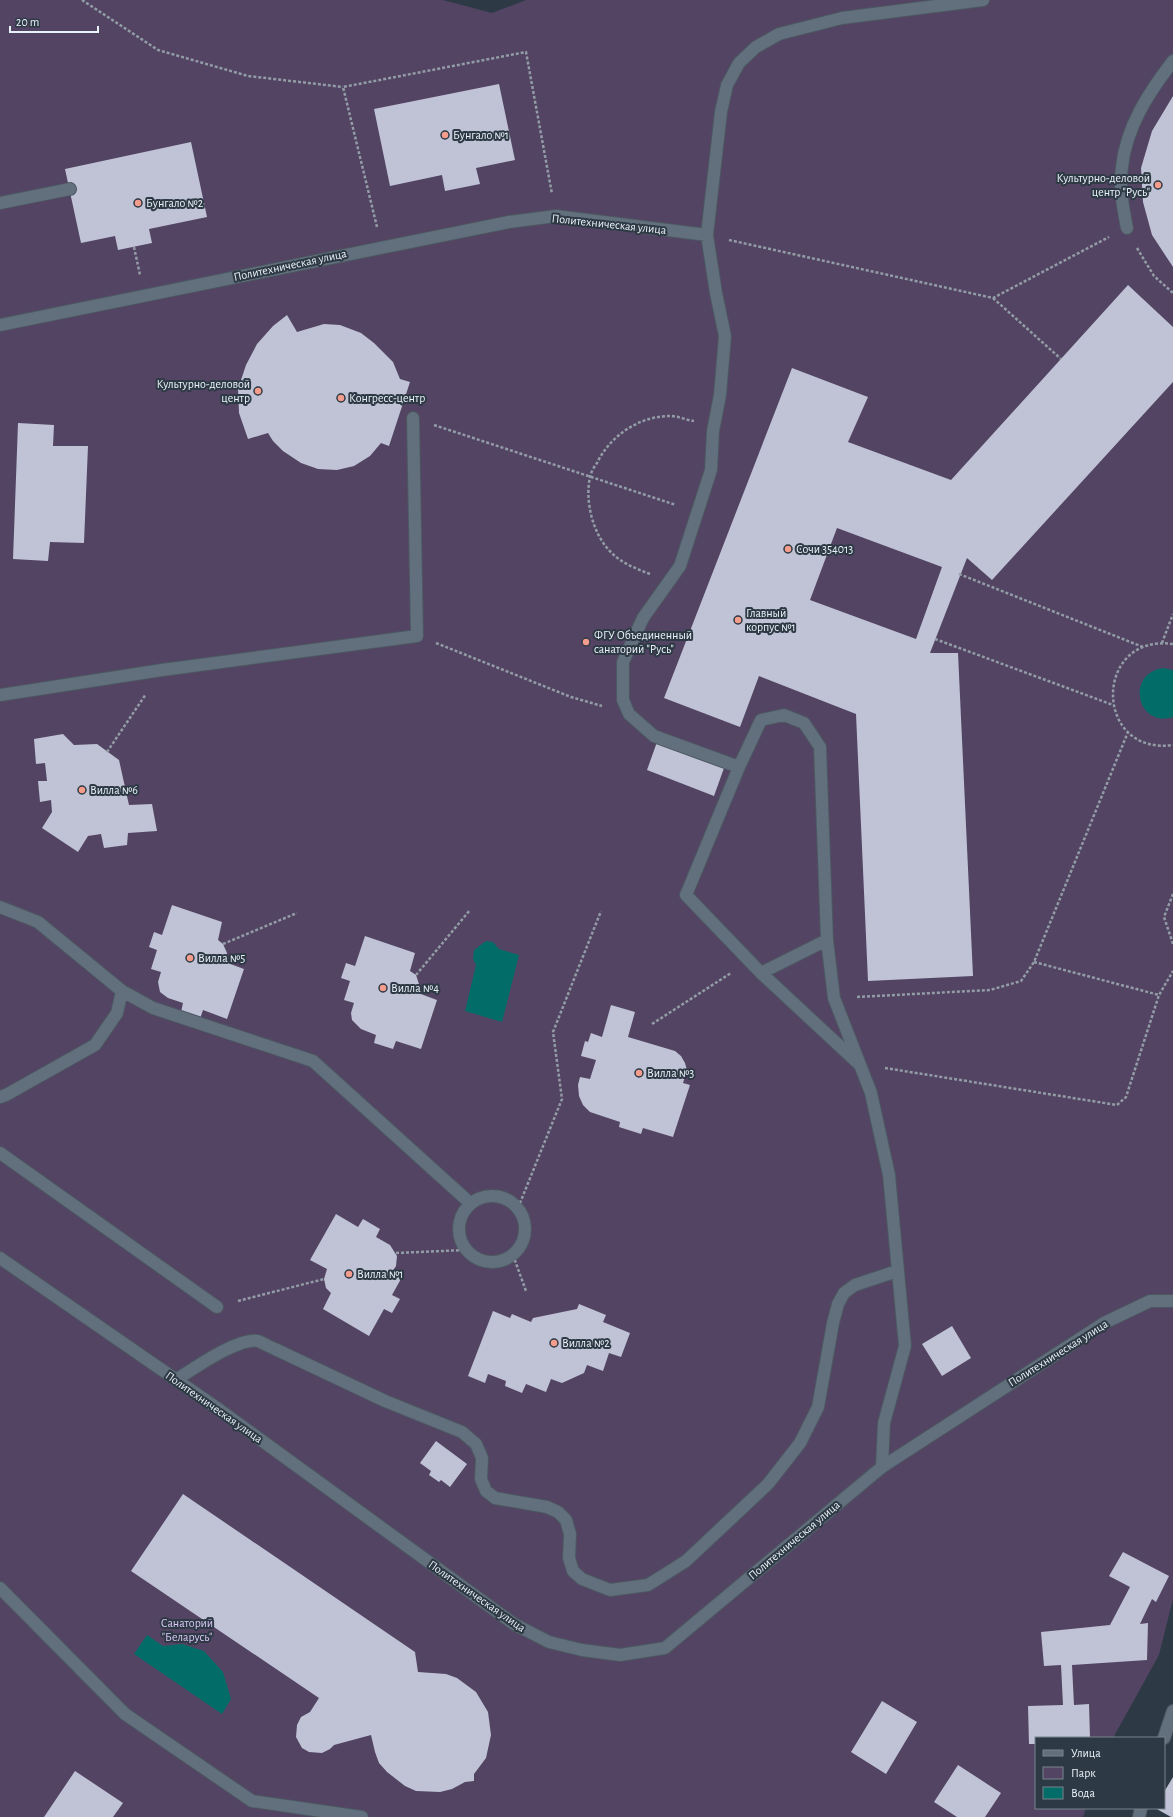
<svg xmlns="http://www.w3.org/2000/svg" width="1173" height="1817" font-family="'Alegreya Sans',sans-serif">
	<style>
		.green { fill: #534464 }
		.water { fill: #026d68 }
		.building { fill: #bfc3d5; fill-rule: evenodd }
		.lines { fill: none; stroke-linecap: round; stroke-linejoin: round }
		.lane-casing { stroke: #4c5761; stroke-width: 14 }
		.street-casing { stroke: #4c5761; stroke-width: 14 }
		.path { stroke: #929ca5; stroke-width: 2.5; stroke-dasharray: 3 2; stroke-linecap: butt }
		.lane { stroke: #626f7c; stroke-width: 12 }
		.street { stroke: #626f7c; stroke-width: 12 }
		.poi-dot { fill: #f49d8d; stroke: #2d3944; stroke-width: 1.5 }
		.labels { text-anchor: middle; stroke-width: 4; stroke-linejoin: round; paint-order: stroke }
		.poi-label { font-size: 12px; fill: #eaf2f9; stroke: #2d3944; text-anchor: start }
		.street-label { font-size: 12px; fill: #eaf2f9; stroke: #2d3944 }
		.park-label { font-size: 12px; fill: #dbc7f6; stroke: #2d3944 }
	</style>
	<rect width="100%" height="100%" fill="#2d3944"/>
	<path class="green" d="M 0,0 L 443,0 L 492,13 L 526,0 L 1173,0 L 1173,1599 L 1159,1655 L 1113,1738 L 1036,1738 L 1036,1808 L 1086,1808 L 1083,1817 L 0,1817 Z"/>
	<path class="water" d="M 1163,668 L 1173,670 L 1173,717 C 1137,728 1125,674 1163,668 Z
		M 486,941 L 493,942 L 499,949 L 519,955 L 502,1022 L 465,1011 L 476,965 L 473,959 L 474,950 Z
		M 147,1635 L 163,1646 L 182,1644 L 204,1651 L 223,1672 L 231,1699 L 222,1714 L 134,1654 Z"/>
	<path class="building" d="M 499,84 L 515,160 L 476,168 L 480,184 L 445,191 L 442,175 L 390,186 L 374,109 Z
		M 1173,96 L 1173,267 L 1152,235 L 1143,202 L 1141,168 L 1152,131 Z
		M 191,142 L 207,217 L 149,229 L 152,243 L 118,250 L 115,236 L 81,243 L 65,169 Z
		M 1128,285 L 1173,327 L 1173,382 L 992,580 L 967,558 L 930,653 L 958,653 L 973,976 L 868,981 L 856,714 L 759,676 L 740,727 L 664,698 L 792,368 L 868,397 L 848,442 L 951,480 ZM 837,528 L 942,567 L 916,639 L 810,600 Z
		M 287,315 L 297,332 L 324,324 L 340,325 L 361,333 L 374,343 L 393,362 L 400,379 L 410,382 L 389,446 L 381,443 L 370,456 L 354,466 L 337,470 L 318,469 L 301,463 L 283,451 L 273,441 L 268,433 L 248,439 L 239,413 L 238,389 L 246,365 L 257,344 L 273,326 Z
		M 18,423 L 54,425 L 53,446 L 88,446 L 84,543 L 50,542 L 48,561 L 13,559 Z
		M 63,734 L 74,745 L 97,744 L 119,760 L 129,805 L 152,804 L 157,831 L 128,833 L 127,845 L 104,848 L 101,834 L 88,836 L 78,852 L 42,828 L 52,812 L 51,800 L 40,802 L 38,781 L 47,781 L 45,763 L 36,764 L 34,739 Z
		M 657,742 L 724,768 L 714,796 L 647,770 Z
		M 172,905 L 222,922 L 218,940 L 223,944 L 227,953 L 225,962 L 244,969 L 227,1019 L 203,1010 L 200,1019 L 181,1012 L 183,1003 L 168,998 L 160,992 L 158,982 L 161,972 L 151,969 L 157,950 L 149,947 L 154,932 L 162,935 Z
		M 365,936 L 415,953 L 410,971 L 416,975 L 419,984 L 418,993 L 437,1000 L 421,1049 L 396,1041 L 393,1049 L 374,1043 L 376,1035 L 361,1029 L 352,1020 L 351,1013 L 354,1003 L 344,1000 L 350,981 L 341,978 L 346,963 L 355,966 Z
		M 611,1005 L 635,1012 L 628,1037 L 675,1051 L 681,1056 L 685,1063 L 687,1070 L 683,1083 L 690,1085 L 673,1137 L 643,1128 L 641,1134 L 619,1127 L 620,1122 L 590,1112 L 583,1105 L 579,1096 L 578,1085 L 580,1077 L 590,1079 L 596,1060 L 581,1056 L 585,1041 L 588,1042 L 591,1033 L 602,1037 Z
		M 336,1214 L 358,1227 L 363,1219 L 380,1229 L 376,1237 L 390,1245 L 397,1256 L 396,1266 L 392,1272 L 402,1277 L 392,1295 L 400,1299 L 392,1313 L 384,1309 L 369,1336 L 323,1309 L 331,1293 L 326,1288 L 324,1279 L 327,1269 L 310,1260 Z
		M 579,1304 L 606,1315 L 603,1322 L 630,1333 L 621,1357 L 609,1353 L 603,1371 L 587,1365 L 584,1373 L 562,1383 L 551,1379 L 546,1392 L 526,1384 L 522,1393 L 505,1386 L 506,1381 L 488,1374 L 485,1383 L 468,1376 L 493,1311 L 510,1318 L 512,1314 L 531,1322 L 533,1318 L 577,1309 Z
		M 952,1326 L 971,1358 L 942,1376 L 922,1344 Z
		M 436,1441 L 467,1464 L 450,1487 L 441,1480 L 439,1482 L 429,1475 L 431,1471 L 420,1463 Z
		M 183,1494 L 415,1652 L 418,1672 L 446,1674 L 457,1678 L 476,1692 L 488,1712 L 491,1735 L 486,1758 L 474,1774 L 474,1781 L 465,1782 L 452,1789 L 440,1792 L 416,1791 L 405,1786 L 387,1772 L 379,1763 L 375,1752 L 371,1735 L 334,1745 L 330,1749 L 322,1753 L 309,1752 L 302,1748 L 296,1737 L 297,1725 L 301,1717 L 310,1712 L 319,1698 L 131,1571 Z
		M 1123,1552 L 1169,1576 L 1156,1602 L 1152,1599 L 1140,1624 L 1148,1623 L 1147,1660 L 1072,1665 L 1074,1705 L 1089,1704 L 1090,1738 L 1036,1738 L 1036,1744 L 1029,1744 L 1028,1706 L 1063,1705 L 1061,1665 L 1044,1666 L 1041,1632 L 1110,1625 L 1130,1587 L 1109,1576 Z
		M 882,1701 L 917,1722 L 886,1774 L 851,1752 Z
		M 958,1765 L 1001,1793 L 985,1817 L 957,1817 L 934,1802 Z
		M 75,1771 L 123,1803 L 113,1817 L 44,1817 Z
		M 1173,1777 L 1173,1817 L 1171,1817 L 1155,1808 L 1164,1808 L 1164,1792 Z"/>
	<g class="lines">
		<defs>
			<path id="lane" d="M 0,203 L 70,189
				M 1127,228 C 1123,208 1119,187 1122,167 C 1126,127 1149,92 1173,61
				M 707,235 L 721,112 L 727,85 L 739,63 L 756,47 L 779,34 L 842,18 L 983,0
				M 643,618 L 623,662 L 623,700 L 629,714 L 654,736 L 739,767
				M 0,695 L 162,670 L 417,636 L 413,418
				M 0,907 L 38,922 L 122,991 L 153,1008 L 313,1061 L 470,1203
				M 761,973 L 827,940
				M 859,1064 L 761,973 L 686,895 L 739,767 L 761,720 L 784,715 L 804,723 L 820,747 L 827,940 L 834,998 L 871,1093 L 889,1175 L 905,1346 L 884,1423 L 882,1467
				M 0,1097 L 6,1095 L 95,1045 L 117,1013 L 122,991
				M 0,1153 L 217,1307
				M459 1229a33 33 0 1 1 66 0a33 33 0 1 1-66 0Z
				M 176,1380 C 193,1369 238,1337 258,1341 C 263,1343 270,1347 275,1349 L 385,1401 L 462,1432 L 476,1444 L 482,1458 L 481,1479 L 486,1491 L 495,1498 L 547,1507 L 558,1512 L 566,1520 L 570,1534 L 569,1558 L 573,1571 L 582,1579 L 610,1590 L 648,1585 L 686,1561 L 768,1484 L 800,1443 L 818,1407 L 833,1323 L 838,1304 L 844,1293 L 855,1285 L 897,1271
				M 0,1588 L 125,1714 L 252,1801 L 362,1817
				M 1164,1738 L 1173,1711
				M 1139,1817 L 1141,1808"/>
			<path id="street" d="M 0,325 L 509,222 L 556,216 L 707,235 L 716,293 L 725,336 L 720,395 L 713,431 L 711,470 L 680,566 L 643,618
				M 0,1258 L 217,1408 L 514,1624 L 549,1642 L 582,1650 L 620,1655 L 665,1648 L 882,1467 L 1104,1323 L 1150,1301 L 1173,1301"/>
		</defs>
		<use href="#lane" class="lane-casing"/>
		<use href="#street" class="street-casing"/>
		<path class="path" d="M 82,0 L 158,50 L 248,76 L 343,87
			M 377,227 L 343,87 L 526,52 L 552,194
			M 729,240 L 993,298 L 1109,237
			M 134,247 L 140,275
			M 1137,248 L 1154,276 L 1173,293
			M 993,298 L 1061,359
			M 434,425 L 676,505
			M 650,574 C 634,568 619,562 608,549 C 592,531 585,500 590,477 C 591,472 594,467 597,463 C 610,436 639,416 670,416 C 678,416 686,420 694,421
			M 959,574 L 1143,647
			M 935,639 L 1113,705
			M 436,643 L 571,697 L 602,706
			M 1162,643 L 1173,614
			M 1173,644 C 1093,633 1093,756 1173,745
			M 107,752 L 146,694
			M 1173,894 L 1164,917 L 1173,944
			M 223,944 L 297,913
			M 1034,962 L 1159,995 L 1173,971
			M 416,975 L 470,910
			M 857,997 L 990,990 L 1021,981 L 1034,962 L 1128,732
			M 652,1024 L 731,973
			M 885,1068 L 1117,1105 L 1126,1097 L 1159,995
			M 518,1208 L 562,1099 L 553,1032 L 601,911
			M 396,1253 L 465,1250
			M 513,1255 L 526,1291
			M 238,1301 L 324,1279"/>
		<use href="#lane" class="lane"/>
		<use href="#street" class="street"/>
	</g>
	<g class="poi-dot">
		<circle cx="445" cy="135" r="4"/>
		<circle cx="1158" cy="185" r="4"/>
		<circle cx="138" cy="203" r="4"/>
		<circle cx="258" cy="391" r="4"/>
		<circle cx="341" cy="398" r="4"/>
		<circle cx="788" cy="549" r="4"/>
		<circle cx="738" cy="620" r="4"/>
		<circle cx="586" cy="642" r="4"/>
		<circle cx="82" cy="790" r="4"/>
		<circle cx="190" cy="958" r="4"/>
		<circle cx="383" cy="988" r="4"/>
		<circle cx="639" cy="1073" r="4"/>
		<circle cx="349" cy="1274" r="4"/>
		<circle cx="554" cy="1343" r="4"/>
	</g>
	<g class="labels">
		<g class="poi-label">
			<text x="453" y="139">Бунгало №1</text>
			<text x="1150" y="182" text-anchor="end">Культурно-деловой<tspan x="1150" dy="14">центр "Русь"</tspan></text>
			<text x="146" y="207">Бунгало №2</text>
			<text x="250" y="388" text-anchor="end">Культурно-деловой<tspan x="250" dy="14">центр</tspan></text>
			<text x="349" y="402">Конгресс-центр</text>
			<text x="796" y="553">Сочи 354013</text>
			<text x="746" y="617">Главный<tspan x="746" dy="14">корпус №1</tspan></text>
			<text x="594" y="639">ФГУ Объединенный<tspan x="594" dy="14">санаторий "Русь"</tspan></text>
			<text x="90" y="794">Вилла №6</text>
			<text x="198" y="962">Вилла №5</text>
			<text x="391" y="992">Вилла №4</text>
			<text x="647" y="1077">Вилла №3</text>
			<text x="357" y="1278">Вилла №1</text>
			<text x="562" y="1347">Вилла №2</text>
		</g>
		<g class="street-label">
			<text transform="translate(609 224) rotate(6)" y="4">Политехническая улица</text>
			<text transform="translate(290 265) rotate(-12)" y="4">Политехническая улица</text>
			<text transform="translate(1058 1353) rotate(-32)" y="4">Политехническая улица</text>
			<text transform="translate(214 1407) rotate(35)" y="4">Политехническая улица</text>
			<text transform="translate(794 1540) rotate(-40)" y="4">Политехническая улица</text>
			<text transform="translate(477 1596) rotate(35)" y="4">Политехническая улица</text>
		</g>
		<g class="park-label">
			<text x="187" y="1627">Санаторий<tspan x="187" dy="14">"Беларусь"</tspan></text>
		</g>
	</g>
	<rect x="1035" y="1737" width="130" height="72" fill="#2d3944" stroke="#79838c"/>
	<rect x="1043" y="1750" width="20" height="6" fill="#626f7c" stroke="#79838c"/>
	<text x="1071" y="1757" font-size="12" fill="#eaf2f9">Улица</text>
	<rect x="1043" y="1767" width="20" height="12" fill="#534464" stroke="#79838c"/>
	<text x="1071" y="1777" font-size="12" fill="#eaf2f9">Парк</text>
	<rect x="1043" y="1787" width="20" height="12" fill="#026d68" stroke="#79838c"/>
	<text x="1071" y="1797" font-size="12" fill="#eaf2f9">Вода</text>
	<path d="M10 26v6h88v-6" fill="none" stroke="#eaf2f9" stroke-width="2"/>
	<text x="16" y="26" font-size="12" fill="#eaf2f9" stroke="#2d3944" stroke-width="3" paint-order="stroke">20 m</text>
</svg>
